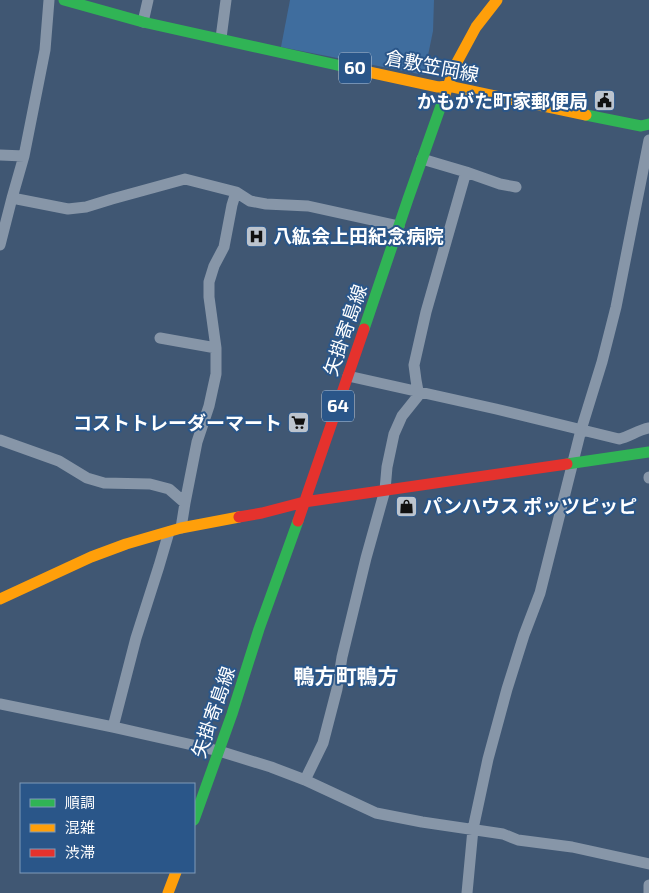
<svg xmlns="http://www.w3.org/2000/svg" width="649" height="893" font-family="'Exo 2','Noto Sans JP',sans-serif">
	<style>
		.green { fill: #3f6d9e }
		.lines { fill: none; stroke-linecap: round; stroke-linejoin: round }
		.street { stroke: #8796a8; stroke-width: 11 }
		.fast { stroke: #30b455; stroke-width: 11 }
		.slow { stroke: #ff9f0a; stroke-width: 11 }
		.jam { stroke: #e5322d; stroke-width: 11 }
		.labels { text-anchor: middle; stroke-width: 4; stroke-linejoin: round; paint-order: stroke }
		.shield { fill: #2a5689; stroke: #bfccdc; stroke-width: 1 }
		.shield-label { font-size: 18px; font-weight: bold; fill: #fff }
		.street-label { font-size: 19px; fill: #fff; stroke: #2a5689 }
		.poi-label { font-size: 19px; font-weight: bold; fill: #fff; stroke: #2a5689; text-anchor: end }
		.quarter-label { font-size: 21px; font-weight: bold; fill: #fff; stroke: #2a5689 }
	</style>
	<rect width="100%" height="100%" fill="#405773"/>
	<path class="green" d="M 290,0 L 434,0 L 433,31 L 424,75 L 281,47 Z"/>
	<g class="lines">
		<path class="street" d="M 143,22 L 148,0
			M 221,38 L 226,0
			M 0,155 L 24,156
			M 422,159 L 466,172 L 500,184 L 516,187
			M 12,198 L 68,209 L 86,207 L 112,199 L 185,179 L 236,192 L 250,201 L 266,204 L 308,206 L 399,226
			M 0,245 L 12,198 L 24,156 L 45,50 L 49,0
			M 160,338 L 216,348
			M 348,376 L 496,409 L 619,439 C 629,437 638,430 649,428
			M 0,440 L 59,461 L 87,478 L 104,483 L 150,484 L 169,489 L 185,503 L 181,528
			M 649,477 L 649,478
			M 185,503 L 197,442 L 209,406 L 216,374 L 216,348 L 209,297 L 209,282 L 214,266 L 224,247 L 232,205 L 236,192
			M 0,704 L 113,727 L 219,751 L 271,767 L 305,780 L 376,813 L 422,822 L 503,834 L 518,840 L 572,847 L 649,864
			M 113,727 L 136,638 L 159,566 L 169,532
			M 305,780 L 323,743 L 337,689 L 342,657 L 366,558 L 385,490 L 387,467 L 394,434 L 402,416 L 418,396 L 418,391 L 416,380 L 414,365 L 426,312 L 466,172
			M 467,893 L 473,829 L 488,759 L 507,689 L 524,635 L 540,593 L 581,430 L 602,362 L 616,307 L 649,140
			M 649,893 L 649,885"/>
		<path class="fast" d="M 64,0 L 143,22 L 355,69
			M 586,115 L 641,126 L 649,124
			M 364,329 L 408,199 L 443,100
			M 567,464 L 649,452
			M 194,820 L 232,714 L 259,629 L 298,521"/>
		<path class="slow" d="M 355,69 L 438,87 L 448,86 L 586,115
			M 443,100 L 456,64 L 476,27 L 497,0
			M 0,599 L 91,557 L 126,544 L 181,528 L 239,517
			M 168,893 L 176,872"/>
		<path class="jam" d="M 239,517 L 262,513 L 304,502 L 567,464
			M 298,521 L 364,329"/>
	</g>
	<defs>
		<symbol id="civic-square" viewBox="-11 -11 22 22"><rect x="-9" y="-9" width="18" height="18" rx="4" fill="#bcc4ce" stroke="#2a5689"/><path d="M-.6-6.5H3V-4.5H.6V-3L4-1V1h2V6H-6V1h2V-1L-.6-3ZM-1.2 2.5V6h2.4V2.5Z" fill="#111"/></symbol>
		<symbol id="hospital-square" viewBox="-11 -11 22 22"><rect x="-9" y="-9" width="18" height="18" rx="4" fill="#bcc4ce" stroke="#2a5689"/><path d="M-5-5h3v3.5h4V-5h3V5h-3V1.5h-4V5h-3Z" fill="#111"/></symbol>
		<symbol id="supermarket-square" viewBox="-11 -11 22 22"><rect x="-9" y="-9" width="18" height="18" rx="4" fill="#bcc4ce" stroke="#2a5689"/><path d="M-6-5.5h2.5l.6 2H6L4.5 2H-2.5L-4.4-4H-6ZM-1.5 3.2a1.3 1.3 0 1 0 .1 0ZM3 3.2a1.3 1.3 0 1 0 .1 0Z" fill="#111"/></symbol>
		<symbol id="shop-square" viewBox="-11 -11 22 22"><rect x="-9" y="-9" width="18" height="18" rx="4" fill="#bcc4ce" stroke="#2a5689"/><path d="M-5-2.5h2.3a2.7 3.5 0 0 1 5.4 0H5L5.5 6h-11ZM-1.5-2.5h3a1.5 2.3 0 0 0-3 0Z" fill="#111"/></symbol>
	</defs>
	<g fill-rule="evenodd">
		<use href="#civic-square" x="592" y="88" width="25" height="25"/>
		<use href="#hospital-square" x="244" y="224" width="25" height="25"/>
		<use href="#supermarket-square" x="286" y="410" width="25" height="25"/>
		<use href="#shop-square" x="394" y="494" width="25" height="25"/>
	</g>
	<g class="labels">
		<g class="shield">
			<rect x="339" y="52.5" width="32" height="31" rx="4"/>
			<rect x="322" y="390.5" width="32" height="31" rx="4"/>
		</g>
		<g class="shield-label">
			<text x="355" y="74">60</text>
			<text x="338" y="412">64</text>
		</g>
		<g class="street-label">
			<text transform="translate(432 66) rotate(11)" y="7">倉敷笠岡線</text>
			<text transform="translate(345 330) rotate(-71)" y="7">矢掛寄島線</text>
			<text transform="translate(213 712) rotate(-71)" y="7">矢掛寄島線</text>
		</g>
		<g class="poi-label">
			<text x="588" y="108">かもがた町家郵便局</text>
			<text x="273" y="243" text-anchor="start">八紘会上田紀念病院</text>
			<text x="282" y="430">コストトレーダーマート</text>
			<text x="423" y="513" text-anchor="start">パンハウス ポッツピッピ</text>
		</g>
		<g class="quarter-label">
			<text x="346" y="684">鴨方町鴨方</text>
		</g>
	</g>
	<rect x="20" y="783" width="175" height="90" fill="#2a5689" stroke="#7f9ab8"/>
	<rect x="30" y="799" width="25" height="8" fill="#30b455" stroke="#7f9ab8"/>
	<text x="65" y="808" font-size="15" fill="#ffffff">順調</text>
	<rect x="30" y="824" width="25" height="8" fill="#ff9f0a" stroke="#7f9ab8"/>
	<text x="65" y="833" font-size="15" fill="#ffffff">混雑</text>
	<rect x="30" y="849" width="25" height="8" fill="#e5322d" stroke="#7f9ab8"/>
	<text x="65" y="858" font-size="15" fill="#ffffff">渋滞</text>
</svg>
